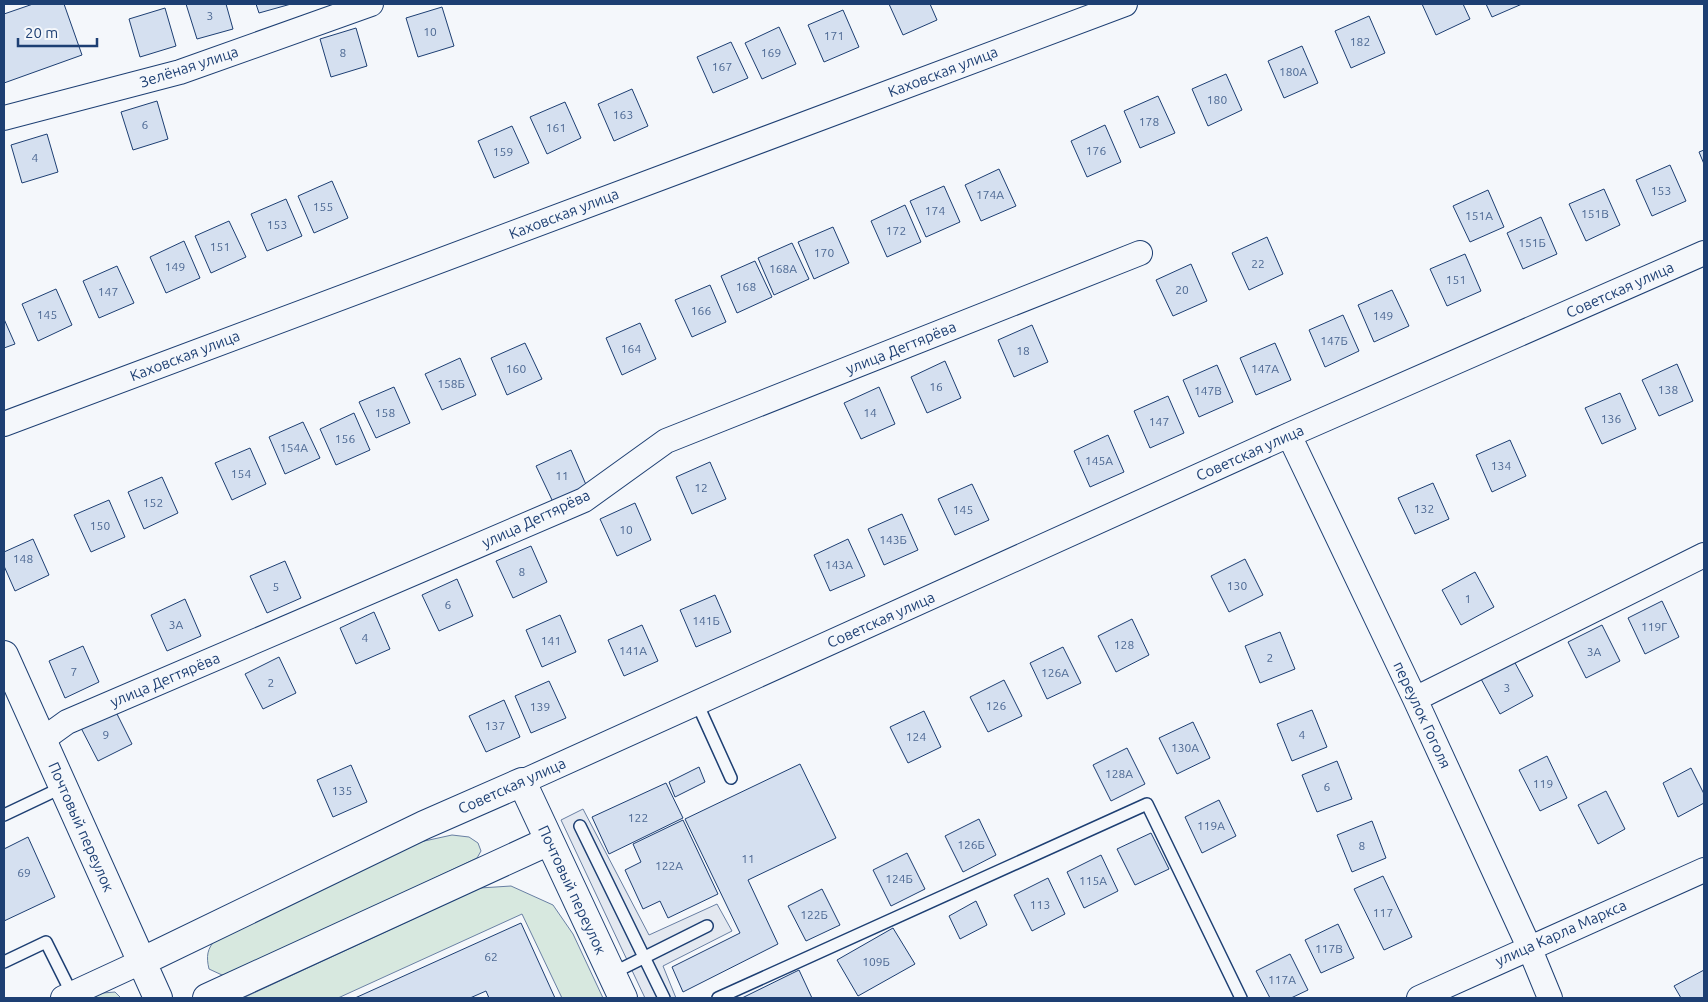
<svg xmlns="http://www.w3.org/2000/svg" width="1708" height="1002" font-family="Ubuntu,sans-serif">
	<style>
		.green { fill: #d7e8df; stroke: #687fa3 }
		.parking { fill: #e3e8f0; stroke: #687fa3 }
		.building { fill: #d5e0f0; stroke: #1d3f73 }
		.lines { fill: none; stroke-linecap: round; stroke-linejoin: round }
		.lane-casing { stroke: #1d3f73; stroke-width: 14 }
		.street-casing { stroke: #1d3f73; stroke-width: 26 }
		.secondary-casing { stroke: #1d3f73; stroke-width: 30 }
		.lane { stroke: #f4f7fb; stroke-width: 11 }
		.street { stroke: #f4f7fb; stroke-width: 24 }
		.secondary { stroke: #f4f7fb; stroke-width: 28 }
		.labels { text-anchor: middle; stroke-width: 4; stroke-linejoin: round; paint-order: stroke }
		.number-label { font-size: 12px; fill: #4b6792 }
		.street-label { font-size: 15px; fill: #1d3f73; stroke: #f4f7fb }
	</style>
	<rect width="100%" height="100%" fill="#f4f7fb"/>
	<path class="green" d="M 452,835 L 469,837 L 478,843 L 481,851 L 477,858 L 234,973 L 222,975 L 209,969 C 206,956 207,949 216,939 L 406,845 Z
		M 511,886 L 553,905 L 573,934 L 603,998 L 562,998 L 522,914 L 338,998 L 243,998 L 480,888 Z
		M 115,992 L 121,998 L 91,998 L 103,993 Z"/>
	<path class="parking" d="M 583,809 L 649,935 L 717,904 L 732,931 L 663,966 L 676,998 L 645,998 L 561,820 Z"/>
	<path class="building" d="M 33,4 L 64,4 L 82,55 L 4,83 L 4,14 Z
		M 186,4 L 226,4 L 233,29 L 197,39 Z
		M 256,4 L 291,4 L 259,13 Z
		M 889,4 L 930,4 L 937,20 L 903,35 Z
		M 1422,4 L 1463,4 L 1470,19 L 1436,35 Z
		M 1486,4 L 1522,4 L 1492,17 Z
		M 442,7 L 454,46 L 418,57 L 406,18 Z
		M 165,8 L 176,46 L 140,57 L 129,19 Z
		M 843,10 L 859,47 L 824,62 L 808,25 Z
		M 1369,16 L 1385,53 L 1351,68 L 1335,31 Z
		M 779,27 L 796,64 L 762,79 L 745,43 Z
		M 356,28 L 367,66 L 331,77 L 320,39 Z
		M 731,42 L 748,78 L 713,93 L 697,57 Z
		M 1302,46 L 1318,83 L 1284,98 L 1268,61 Z
		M 1226,74 L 1242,110 L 1208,126 L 1192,89 Z
		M 632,89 L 648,126 L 614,141 L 598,104 Z
		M 1158,96 L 1175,133 L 1140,148 L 1124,111 Z
		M 157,101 L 168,139 L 133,150 L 121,112 Z
		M 565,102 L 581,138 L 547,154 L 530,117 Z
		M 1105,125 L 1121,162 L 1087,177 L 1071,141 Z
		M 512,126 L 529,163 L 494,178 L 478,141 Z
		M 47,134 L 58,172 L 22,183 L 11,145 Z
		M 1704,150 L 1704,164 L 1699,152 Z
		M 1670,165 L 1686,201 L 1652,216 L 1636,180 Z
		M 999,169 L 1016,206 L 981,221 L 965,185 Z
		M 332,181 L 348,218 L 314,233 L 298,196 Z
		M 944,186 L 960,222 L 926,237 L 910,201 Z
		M 1604,189 L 1620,225 L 1586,241 L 1569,204 Z
		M 1488,190 L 1504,227 L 1470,242 L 1453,206 Z
		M 286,199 L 302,236 L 267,251 L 251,214 Z
		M 905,205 L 921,242 L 887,257 L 871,221 Z
		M 1541,217 L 1557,254 L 1523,269 L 1507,233 Z
		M 229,221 L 246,257 L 211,273 L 195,236 Z
		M 833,227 L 849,263 L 814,279 L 798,242 Z
		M 1267,237 L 1283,274 L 1249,290 L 1232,253 Z
		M 184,241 L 200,278 L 166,293 L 150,257 Z
		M 792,243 L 809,279 L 774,295 L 758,258 Z
		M 1465,254 L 1481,291 L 1447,306 L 1430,269 Z
		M 755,261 L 772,297 L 737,313 L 721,276 Z
		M 1191,264 L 1207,301 L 1173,316 L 1156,280 Z
		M 117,266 L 134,303 L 99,318 L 83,281 Z
		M 710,285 L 726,322 L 692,337 L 675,300 Z
		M 56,289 L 72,325 L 38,341 L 22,304 Z
		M 1392,290 L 1409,326 L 1374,342 L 1358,305 Z
		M 1343,315 L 1359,351 L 1325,367 L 1309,330 Z
		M 4,319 L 15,344 L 4,348 Z
		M 640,323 L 656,359 L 622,375 L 606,338 Z
		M 1032,325 L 1048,362 L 1014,377 L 998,340 Z
		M 525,343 L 542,379 L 507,395 L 491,358 Z
		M 1275,343 L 1291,380 L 1256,395 L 1240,358 Z
		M 460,358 L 476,395 L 442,410 L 425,374 Z
		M 945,361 L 961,398 L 927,413 L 911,377 Z
		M 1677,364 L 1693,401 L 1659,416 L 1642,380 Z
		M 1217,365 L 1233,402 L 1199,417 L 1183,380 Z
		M 394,387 L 410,423 L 376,438 L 359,402 Z
		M 879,387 L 895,424 L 861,439 L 844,403 Z
		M 1620,393 L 1636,429 L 1602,444 L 1585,408 Z
		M 1168,396 L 1184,433 L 1150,448 L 1134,411 Z
		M 354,413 L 370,450 L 336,465 L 320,429 Z
		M 303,422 L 320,458 L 285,474 L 269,437 Z
		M 1108,435 L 1124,472 L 1090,487 L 1074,451 Z
		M 1510,440 L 1526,476 L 1492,492 L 1476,455 Z
		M 250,448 L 266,484 L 232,500 L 215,463 Z
		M 571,450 L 587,487 L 553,502 L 536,466 Z
		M 710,462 L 726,499 L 692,514 L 676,477 Z
		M 162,477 L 178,513 L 144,529 L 128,492 Z
		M 1433,483 L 1449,519 L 1415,534 L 1398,498 Z
		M 972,484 L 989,520 L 955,535 L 938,499 Z
		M 109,500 L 125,537 L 91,552 L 74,515 Z
		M 635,503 L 651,540 L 617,556 L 600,519 Z
		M 902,514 L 918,550 L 884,565 L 868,529 Z
		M 33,539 L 49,575 L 15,591 L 4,566 L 4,552 Z
		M 848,539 L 865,576 L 830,591 L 814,555 Z
		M 531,546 L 547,582 L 513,598 L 496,561 Z
		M 1245,559 L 1263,595 L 1229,612 L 1211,576 Z
		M 285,561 L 301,598 L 267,613 L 250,576 Z
		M 1475,572 L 1494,607 L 1461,625 L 1442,590 Z
		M 457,579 L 473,616 L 439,631 L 422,595 Z
		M 715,595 L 731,632 L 696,647 L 680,610 Z
		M 185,599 L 201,636 L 167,651 L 151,615 Z
		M 1662,601 L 1679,637 L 1645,654 L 1628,618 Z
		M 374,612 L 390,649 L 356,664 L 340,628 Z
		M 560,615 L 576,652 L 542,667 L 526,630 Z
		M 1132,619 L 1149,655 L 1116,672 L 1098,636 Z
		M 642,625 L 658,661 L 624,676 L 608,640 Z
		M 1602,625 L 1620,661 L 1586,678 L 1568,642 Z
		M 1280,632 L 1295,669 L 1260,683 L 1245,646 Z
		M 83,646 L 99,682 L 65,698 L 49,661 Z
		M 1063,647 L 1081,683 L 1047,699 L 1030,663 Z
		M 279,657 L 296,693 L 263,709 L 245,674 Z
		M 1514,661 L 1533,696 L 1500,714 L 1481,679 Z
		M 1004,680 L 1022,716 L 988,732 L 970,697 Z
		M 549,681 L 566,718 L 531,733 L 515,696 Z
		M 504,700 L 520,737 L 486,752 L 469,716 Z
		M 114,708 L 132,744 L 98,761 L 80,726 Z
		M 1312,710 L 1327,747 L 1292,761 L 1277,724 Z
		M 924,711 L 941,747 L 908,763 L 890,727 Z
		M 1193,722 L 1210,758 L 1177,774 L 1159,738 Z
		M 1127,748 L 1145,784 L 1111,801 L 1093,765 Z
		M 1547,756 L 1567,798 L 1540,811 L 1519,770 Z
		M 1337,761 L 1352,799 L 1317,812 L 1302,775 Z
		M 800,764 L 836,838 L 748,880 L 778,944 L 683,992 L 672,967 L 740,933 L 685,819 Z
		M 351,765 L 367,802 L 333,817 L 317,780 Z
		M 699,767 L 705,782 L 675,797 L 669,782 Z
		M 1691,768 L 1704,794 L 1704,803 L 1678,817 L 1663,783 Z
		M 666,783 L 683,818 L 609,854 L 592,817 Z
		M 1606,791 L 1625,829 L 1598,844 L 1578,805 Z
		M 1219,800 L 1236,836 L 1202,853 L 1185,817 Z
		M 979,819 L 996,855 L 963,872 L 945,836 Z
		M 683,820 L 718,894 L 668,918 L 660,901 L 643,909 L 625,870 L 641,862 L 633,844 Z
		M 1372,821 L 1386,858 L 1352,872 L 1337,835 Z
		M 1151,833 L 1169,869 L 1135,885 L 1117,849 Z
		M 28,837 L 55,897 L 4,921 L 4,849 Z
		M 907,853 L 925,889 L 891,906 L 873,870 Z
		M 1101,855 L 1118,891 L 1084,908 L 1067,872 Z
		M 1383,876 L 1412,937 L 1384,950 L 1354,889 Z
		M 1048,878 L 1065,914 L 1032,931 L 1014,895 Z
		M 822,889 L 840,925 L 806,941 L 788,906 Z
		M 976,901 L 987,925 L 960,939 L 949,916 Z
		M 521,923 L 555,998 L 489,998 L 486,991 L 470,998 L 355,998 Z
		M 1338,924 L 1354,958 L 1321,973 L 1305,940 Z
		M 893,928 L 915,964 L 858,996 L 837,960 Z
		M 1290,954 L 1308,990 L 1291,998 L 1270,998 L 1256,971 Z
		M 799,970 L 812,998 L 742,998 Z
		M 1704,970 L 1704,998 L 1681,998 L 1674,986 Z"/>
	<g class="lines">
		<defs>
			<path id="lane" d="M 697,703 L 731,778
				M 4,815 L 63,787
				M 580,826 L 664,998
				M 4,962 L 46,942 L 72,994
				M 611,974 L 707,926
				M 718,998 L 1147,804 L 1241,998"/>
			<path id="street" d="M 4,118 L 180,72 L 371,4
				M 4,424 L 1125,4
				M 1289,435 L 1415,699 L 1529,947 L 1550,998
				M 1415,699 L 1704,555
				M 42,740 L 67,722 L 584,500 L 666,441 L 1140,253
				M 522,782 L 1289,435 L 1704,253
				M 63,998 L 141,962
				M 1419,998 L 1704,870"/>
			<path id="secondary" d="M 4,655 L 158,998
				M 141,962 L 424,825 L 522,782 L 623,998
				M 207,998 L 549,841"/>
		</defs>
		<use href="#lane" class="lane-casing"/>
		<use href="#street" class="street-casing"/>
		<use href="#secondary" class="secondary-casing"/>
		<use href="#lane" class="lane"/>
		<use href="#street" class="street"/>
		<use href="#secondary" class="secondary"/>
	</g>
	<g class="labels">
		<g class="number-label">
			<text x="210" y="20">3</text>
			<text x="430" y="36">10</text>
			<text x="834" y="40">171</text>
			<text x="1360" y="46">182</text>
			<text x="343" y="57">8</text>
			<text x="771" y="57">169</text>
			<text x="722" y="71">167</text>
			<text x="1293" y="76">180А</text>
			<text x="1217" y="104">180</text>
			<text x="623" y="119">163</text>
			<text x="1149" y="126">178</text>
			<text x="145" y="129">6</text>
			<text x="556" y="132">161</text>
			<text x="1096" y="155">176</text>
			<text x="503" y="156">159</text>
			<text x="35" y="162">4</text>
			<text x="1661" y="195">153</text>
			<text x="990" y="199">174А</text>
			<text x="323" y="211">155</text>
			<text x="935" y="215">174</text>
			<text x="1595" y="218">151В</text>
			<text x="1479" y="220">151А</text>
			<text x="277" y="229">153</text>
			<text x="896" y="235">172</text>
			<text x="1532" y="247">151Б</text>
			<text x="220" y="251">151</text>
			<text x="824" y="257">170</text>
			<text x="1258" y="268">22</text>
			<text x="175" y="271">149</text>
			<text x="783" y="273">168А</text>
			<text x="1456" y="284">151</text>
			<text x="746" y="291">168</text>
			<text x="1182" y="294">20</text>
			<text x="108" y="296">147</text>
			<text x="701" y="315">166</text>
			<text x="47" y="319">145</text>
			<text x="1383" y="320">149</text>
			<text x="1334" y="345">147Б</text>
			<text x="631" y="353">164</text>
			<text x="1023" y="355">18</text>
			<text x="516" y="373">160</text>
			<text x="1265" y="373">147А</text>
			<text x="451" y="388">158Б</text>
			<text x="936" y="391">16</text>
			<text x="1668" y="394">138</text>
			<text x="1208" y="395">147В</text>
			<text x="385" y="417">158</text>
			<text x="870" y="417">14</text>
			<text x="1611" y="423">136</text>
			<text x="1159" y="426">147</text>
			<text x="345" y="443">156</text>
			<text x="294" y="452">154А</text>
			<text x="1099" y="465">145А</text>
			<text x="1501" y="470">134</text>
			<text x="241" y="478">154</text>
			<text x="562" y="480">11</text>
			<text x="701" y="492">12</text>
			<text x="153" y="507">152</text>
			<text x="1424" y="513">132</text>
			<text x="963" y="514">145</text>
			<text x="100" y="530">150</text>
			<text x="626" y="534">10</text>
			<text x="893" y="544">143Б</text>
			<text x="23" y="563">148</text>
			<text x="839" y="569">143А</text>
			<text x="522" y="576">8</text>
			<text x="1237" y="590">130</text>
			<text x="276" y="591">5</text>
			<text x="1468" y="603">1</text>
			<text x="448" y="609">6</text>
			<text x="706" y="625">141Б</text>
			<text x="176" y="629">3А</text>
			<text x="1654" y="631">119Г</text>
			<text x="365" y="642">4</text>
			<text x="551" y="645">141</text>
			<text x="1124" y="649">128</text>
			<text x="633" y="655">141А</text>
			<text x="1594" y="656">3А</text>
			<text x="1270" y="662">2</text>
			<text x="74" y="676">7</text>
			<text x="1055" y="677">126А</text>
			<text x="271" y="687">2</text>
			<text x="1507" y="692">3</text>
			<text x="996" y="710">126</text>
			<text x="540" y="711">139</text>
			<text x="495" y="730">137</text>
			<text x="106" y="739">9</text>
			<text x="1302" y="739">4</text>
			<text x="916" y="741">124</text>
			<text x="1185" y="752">130А</text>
			<text x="1119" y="778">128А</text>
			<text x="1543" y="788">119</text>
			<text x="1327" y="791">6</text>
			<text x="342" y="795">135</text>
			<text x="638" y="822">122</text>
			<text x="1211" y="830">119А</text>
			<text x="971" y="849">126Б</text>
			<text x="1362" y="850">8</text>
			<text x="748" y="863">11</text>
			<text x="669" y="870">122А</text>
			<text x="24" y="877">69</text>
			<text x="899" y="883">124Б</text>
			<text x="1093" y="885">115А</text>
			<text x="1040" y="909">113</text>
			<text x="1383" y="917">117</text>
			<text x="814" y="919">122Б</text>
			<text x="1329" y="953">117В</text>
			<text x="491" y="961">62</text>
			<text x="876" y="966">109Б</text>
			<text x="1282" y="984">117А</text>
		</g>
		<g class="street-label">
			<text transform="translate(189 67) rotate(-18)" y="5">Зелёная улица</text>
			<text transform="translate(943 72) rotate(-21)" y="5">Каховская улица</text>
			<text transform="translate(564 214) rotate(-21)" y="5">Каховская улица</text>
			<text transform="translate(1620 290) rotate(-24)" y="5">Советская улица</text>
			<text transform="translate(901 348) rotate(-22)" y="5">улица Дегтярёва</text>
			<text transform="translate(185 356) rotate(-21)" y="5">Каховская улица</text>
			<text transform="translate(1250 453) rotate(-24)" y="5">Советская улица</text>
			<text transform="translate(536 519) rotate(-25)" y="5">улица Дегтярёва</text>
			<text transform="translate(881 620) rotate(-24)" y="5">Советская улица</text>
			<text transform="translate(165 680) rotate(-23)" y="5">улица Дегтярёва</text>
			<text transform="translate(1422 715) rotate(65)" y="5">переулок Гоголя</text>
			<text transform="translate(512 786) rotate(-24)" y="5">Советская улица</text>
			<text transform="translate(81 827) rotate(66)" y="5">Почтовый переулок</text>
			<text transform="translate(572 890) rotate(65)" y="5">Почтовый переулок</text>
			<text transform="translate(1561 933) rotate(-24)" y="5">улица Карла Маркса</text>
		</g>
	</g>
	<rect width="1708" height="1002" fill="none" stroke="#1d3f73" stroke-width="10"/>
	<path d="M18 38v8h79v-8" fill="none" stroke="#1d3f73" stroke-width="2.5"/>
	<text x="25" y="38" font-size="15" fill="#1d3f73" stroke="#f4f7fb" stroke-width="4" paint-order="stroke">20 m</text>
</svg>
